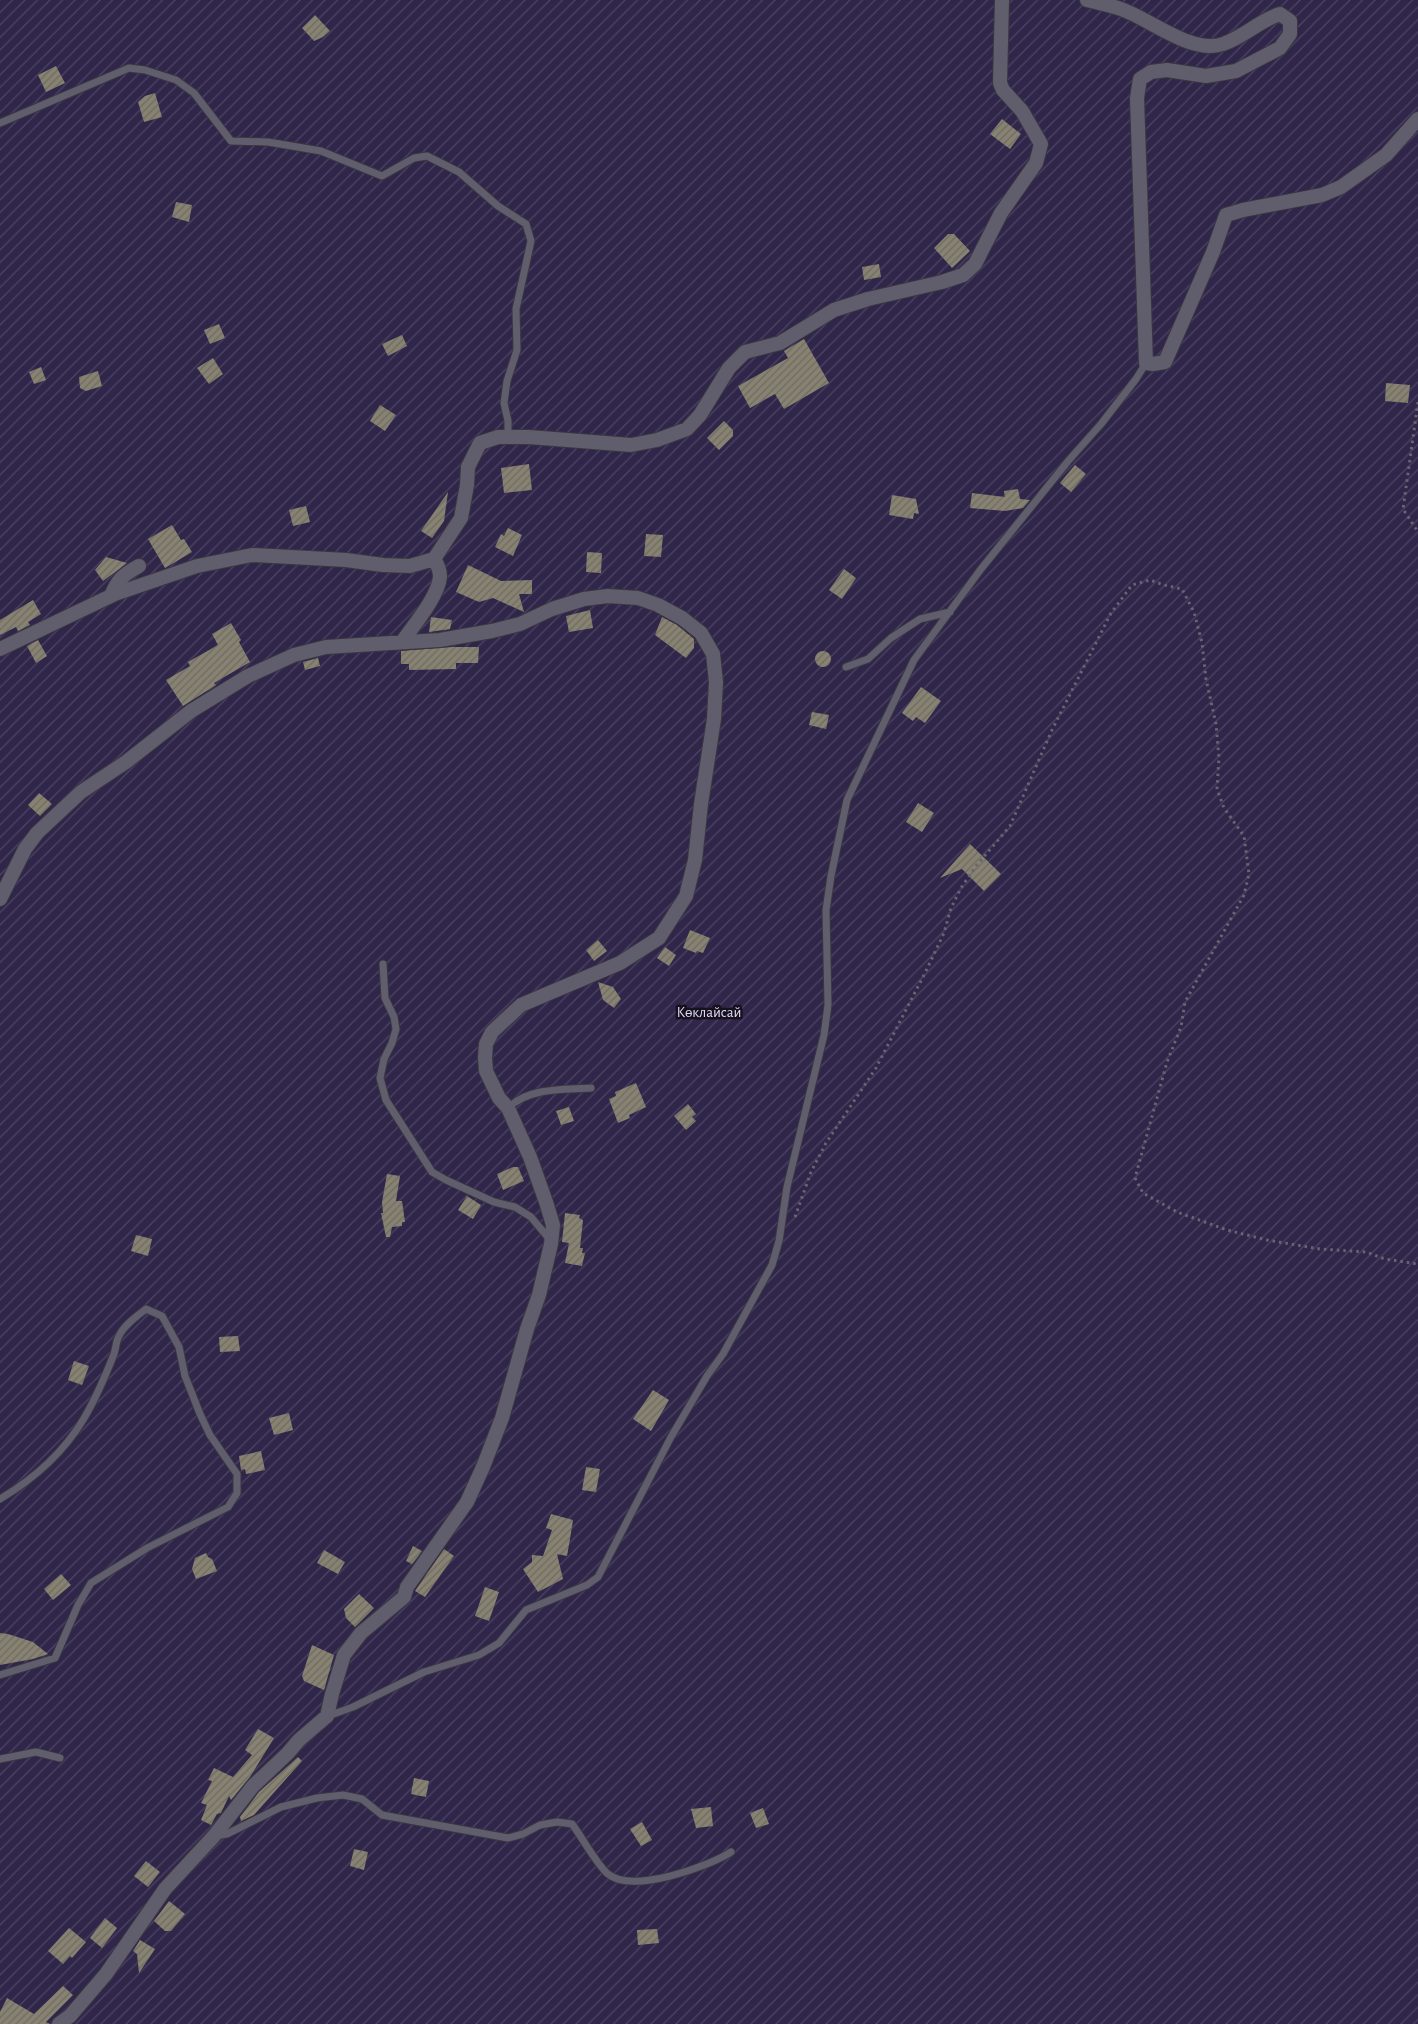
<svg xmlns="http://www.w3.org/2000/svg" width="1418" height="2024" font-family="'Alegreya Sans',sans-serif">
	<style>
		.garden { fill: url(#garden-furrows) }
		.building { fill: url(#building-hatch) }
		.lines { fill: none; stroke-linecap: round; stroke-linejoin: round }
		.service-casing { stroke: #3a3741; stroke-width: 9 }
		.minor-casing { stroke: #3a3741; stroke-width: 16 }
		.path { stroke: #676570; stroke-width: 3; stroke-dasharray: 2.5 4; stroke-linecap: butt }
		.service { stroke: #605d6c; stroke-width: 7 }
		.minor { stroke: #605d6c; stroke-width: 14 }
		.labels { text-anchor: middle; stroke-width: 5; stroke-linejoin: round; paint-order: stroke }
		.park-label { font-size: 15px; fill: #dfd9f5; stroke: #15121e }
	</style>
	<defs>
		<pattern id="garden-furrows" width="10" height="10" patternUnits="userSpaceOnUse" patternTransform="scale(1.25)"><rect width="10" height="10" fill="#30264a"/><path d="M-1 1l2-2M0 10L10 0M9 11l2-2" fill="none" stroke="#4d4564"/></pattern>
		<pattern id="building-hatch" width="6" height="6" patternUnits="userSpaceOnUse" patternTransform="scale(1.25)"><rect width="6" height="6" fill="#878272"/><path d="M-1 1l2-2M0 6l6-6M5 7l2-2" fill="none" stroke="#6e6b61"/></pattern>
	</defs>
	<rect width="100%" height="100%" fill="#1e1b28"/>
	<path class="garden" d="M 0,0 L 1418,0 L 1418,2024 L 0,2024 Z"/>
	<path class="building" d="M 315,15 L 330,31 L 323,37 L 314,41 L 302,28 Z
		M 56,66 L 65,83 L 46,92 L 38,75 Z
		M 155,93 L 162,117 L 144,122 L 138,102 L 145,96 Z
		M 1002,119 L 1021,134 L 1010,149 L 990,134 Z
		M 176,202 L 192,205 L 189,222 L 172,217 Z
		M 948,234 L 954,234 L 970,251 L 952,268 L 934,248 Z
		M 879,264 L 881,277 L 864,280 L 862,267 Z
		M 219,324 L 225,338 L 210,344 L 204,330 Z
		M 402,335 L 407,346 L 388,356 L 382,344 Z
		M 804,339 L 829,383 L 784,409 L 775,394 L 750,408 L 738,386 L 788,358 L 784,351 Z
		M 213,358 L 223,374 L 209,384 L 197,368 Z
		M 41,367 L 46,380 L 34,384 L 29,372 Z
		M 98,371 L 102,386 L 86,391 L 80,388 L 79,377 Z
		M 1386,383 L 1410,385 L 1408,403 L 1385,401 Z
		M 380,405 L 396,415 L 385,431 L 370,421 Z
		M 724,421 L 733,430 L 733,436 L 719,450 L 707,438 Z
		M 529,464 L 532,490 L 504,493 L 501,468 Z
		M 1075,465 L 1086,474 L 1071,492 L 1060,483 Z
		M 1018,489 L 1020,499 L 1030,500 L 1023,508 L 1005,511 L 970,508 L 972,493 L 1005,497 L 1004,491 Z
		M 448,492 L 444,521 L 432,538 L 421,531 Z
		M 892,495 L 916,499 L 919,514 L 914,513 L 913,519 L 889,515 Z
		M 306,506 L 310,522 L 293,526 L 289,510 Z
		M 172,525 L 181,540 L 184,539 L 192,552 L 165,568 L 148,539 Z
		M 508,528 L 522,535 L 513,556 L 495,547 L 501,534 L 504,536 Z
		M 646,534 L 663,535 L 661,557 L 644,556 Z
		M 587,552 L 602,553 L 601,573 L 586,572 Z
		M 106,557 L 127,563 L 103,581 L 95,570 Z
		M 468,565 L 501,581 L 532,580 L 532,594 L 519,594 L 524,612 L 493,598 L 479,602 L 456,592 Z
		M 844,569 L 856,578 L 842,599 L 829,590 Z
		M 33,600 L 41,614 L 28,622 L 30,625 L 18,631 L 16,627 L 0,635 L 0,620 Z
		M 590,610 L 593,628 L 569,632 L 566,616 Z
		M 431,617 L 452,620 L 450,629 L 429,632 Z
		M 662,617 L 677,625 L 694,639 L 694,648 L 686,658 L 655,635 Z
		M 231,623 L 241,640 L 239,642 L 250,662 L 214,683 L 216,685 L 183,706 L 166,680 L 190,666 L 188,662 L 218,645 L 212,634 Z
		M 38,640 L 47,656 L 36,663 L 27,646 Z
		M 452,647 L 479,647 L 478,663 L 456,663 L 456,669 L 409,670 L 409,664 L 401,664 L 401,651 Z
		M815 659a8 8 0 1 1 16 0a8 8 0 1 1-16 0Z
		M 318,658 L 320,666 L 305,670 L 303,662 Z
		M 921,687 L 941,701 L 925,723 L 916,717 L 913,721 L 902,713 Z
		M 812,712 L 829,715 L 826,729 L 809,725 Z
		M 39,793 L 52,804 L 40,816 L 28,805 Z
		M 918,803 L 934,813 L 922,832 L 906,822 Z
		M 970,844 L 1001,874 L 984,891 L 962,869 L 940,878 Z
		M 690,930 L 710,938 L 703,953 L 697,951 L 696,953 L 683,948 Z
		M 598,940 L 607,951 L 594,961 L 586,950 Z
		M 665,947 L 676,955 L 669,966 L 657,958 Z
		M 598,982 L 613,987 L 621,999 L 614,1008 L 603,1000 Z
		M 636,1083 L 646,1107 L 629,1115 L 630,1118 L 618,1123 L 609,1099 L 616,1096 L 615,1092 Z
		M 688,1104 L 696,1114 L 692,1117 L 696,1121 L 686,1130 L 674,1116 Z
		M 569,1107 L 574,1121 L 561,1125 L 556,1111 Z
		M 513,1167 L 518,1167 L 524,1181 L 503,1190 L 497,1174 Z
		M 387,1174 L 400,1176 L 396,1201 L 402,1201 L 405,1222 L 402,1222 L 402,1226 L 392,1227 L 390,1237 L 386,1237 L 381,1213 L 383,1213 L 382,1202 Z
		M 467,1196 L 481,1205 L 473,1219 L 458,1210 Z
		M 565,1213 L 580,1215 L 579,1218 L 583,1220 L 580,1248 L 583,1248 L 582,1253 L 585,1253 L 582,1266 L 565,1263 L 569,1243 L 562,1242 Z
		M 136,1235 L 152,1239 L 148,1256 L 131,1251 Z
		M 238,1336 L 240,1351 L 220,1352 L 219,1337 Z
		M 74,1361 L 89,1366 L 82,1385 L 68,1380 Z
		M 653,1390 L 669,1400 L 651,1431 L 633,1419 Z
		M 289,1413 L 293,1430 L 274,1435 L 269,1418 Z
		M 261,1451 L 265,1470 L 246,1474 L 245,1469 L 241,1470 L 239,1456 Z
		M 586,1467 L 600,1469 L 596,1492 L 582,1490 Z
		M 551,1514 L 573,1520 L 570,1539 L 567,1556 L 557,1554 L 563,1579 L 538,1592 L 523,1569 L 532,1562 L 532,1555 L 543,1556 L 552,1530 L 546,1528 Z
		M 413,1546 L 422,1551 L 412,1564 L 406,1561 Z
		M 444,1549 L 454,1556 L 425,1597 L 415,1591 Z
		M 324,1550 L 345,1562 L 338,1574 L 317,1563 Z
		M 206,1553 L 208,1557 L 212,1559 L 217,1571 L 196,1579 L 192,1569 L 195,1558 Z
		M 61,1574 L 71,1585 L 53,1600 L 44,1589 Z
		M 485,1587 L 499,1592 L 489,1621 L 475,1616 Z
		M 359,1594 L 374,1608 L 355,1627 L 346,1618 L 344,1609 Z
		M 0,1633 L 8,1634 L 33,1642 L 48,1654 L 33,1659 L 0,1665 Z
		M 312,1645 L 334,1655 L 324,1690 L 304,1681 L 302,1676 Z
		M 258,1729 L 274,1738 L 250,1777 L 231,1800 L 229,1796 L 221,1813 L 217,1814 L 211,1825 L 201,1820 L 207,1805 L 201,1803 L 212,1781 L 208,1780 L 214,1768 L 233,1777 L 252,1755 L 245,1750 Z
		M 298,1757 L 302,1761 L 254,1815 L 241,1821 L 240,1817 L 259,1792 Z
		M 414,1778 L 429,1781 L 426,1797 L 411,1794 Z
		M 711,1807 L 713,1826 L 696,1828 L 691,1809 Z
		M 763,1808 L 769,1824 L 756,1828 L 750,1813 Z
		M 642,1822 L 652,1840 L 641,1846 L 630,1829 Z
		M 354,1849 L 368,1852 L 364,1870 L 350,1866 Z
		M 146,1861 L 160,1872 L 148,1887 L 134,1876 Z
		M 169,1901 L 185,1914 L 171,1931 L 165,1931 L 154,1921 Z
		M 105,1918 L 117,1928 L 102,1948 L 90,1938 Z
		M 69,1928 L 86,1942 L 72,1958 L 70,1956 L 63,1964 L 48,1951 Z
		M 657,1929 L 659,1943 L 638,1945 L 637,1930 Z
		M 140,1940 L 155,1949 L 139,1973 L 137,1954 L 133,1951 Z
		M 63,1986 L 73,1995 L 46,2022 L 50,2024 L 0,2024 L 0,2012 L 7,1998 L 34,2014 Z"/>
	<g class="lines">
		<defs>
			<path id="service" d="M 0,123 L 129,68 L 145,70 L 176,80 L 194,93 L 231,141 L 268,142 L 321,151 L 382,176 L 414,158 L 427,156 L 459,172 L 498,206 L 526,224 L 531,241 L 516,309 L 517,350 L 507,381 L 504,403 L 508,421 L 508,437
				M 846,667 L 868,659 L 891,638 L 920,619 L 950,612
				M 383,964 L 385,998 L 394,1017 L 396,1029 L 392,1043 L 384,1059 L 380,1078 L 386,1100 L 432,1172 L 446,1180 L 494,1202 L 515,1207 L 531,1217 L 551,1241
				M 508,1108 C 529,1087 564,1090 591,1088
				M 0,1499 C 32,1480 63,1453 83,1420 C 95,1400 105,1377 114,1354 C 116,1348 116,1341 119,1336 C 124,1325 137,1316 146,1309 L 162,1316 L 179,1347 L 185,1376 L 200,1414 L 210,1435 L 237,1474 L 237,1493 L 228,1507 L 147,1548 L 91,1583 L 78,1605 L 55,1658 L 0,1675
				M 328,1716 L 353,1707 L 424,1672 L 479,1655 L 499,1643 L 526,1610 L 587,1585 L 598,1577 L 671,1437 L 707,1376 L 723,1354 L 772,1265 L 779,1241 L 787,1187 L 824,1035 L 828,1005 L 826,910 L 831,876 L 847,800 L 914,660 L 981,569 L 1069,460 L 1101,424 L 1136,379 L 1146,363
				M 0,1759 L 36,1752 L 60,1758
				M 214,1836 L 227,1834 L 281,1807 L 317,1798 L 343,1795 L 362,1799 L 382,1815 L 508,1838 L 523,1834 L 540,1825 L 557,1822 L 572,1824 C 582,1837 597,1865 608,1874 C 632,1894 708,1867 731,1852"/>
			<path id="minor" d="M 1087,0 C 1098,3 1110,5 1121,9 C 1150,19 1192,55 1223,44 C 1244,37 1260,20 1280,14 L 1290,21 L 1290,34 L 1280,48 L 1236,71 L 1206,76 L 1167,70 L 1151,72 L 1140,79 L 1137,98 L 1146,363 L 1153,364 L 1165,362 L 1213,252 L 1226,215 L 1243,210 L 1322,195 L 1341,187 L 1386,155 L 1418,119
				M 111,596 C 117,580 124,574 139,566
				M 402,642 C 413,626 438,597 440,577 C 440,570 438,565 434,559
				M 0,649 L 115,594 L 197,566 L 252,555 L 346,560 L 383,565 L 410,566 L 434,559 L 461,518 L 467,485 L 468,467 L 480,443 L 498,437 L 529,437 L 631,445 L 657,440 L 687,429 L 700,415 L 729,368 L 745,352 L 780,343 L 834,310 L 868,299 L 942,282 L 963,275 L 975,264 L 1001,213 L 1036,163 L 1041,144 L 1022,111 L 1003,90 L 1000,83 L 1002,0
				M 0,899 L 25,849 L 37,833 L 81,792 L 126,762 L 191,711 L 248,676 L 294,655 L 326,647 L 440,640 L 492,631 L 520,624 L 552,609 L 584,599 L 608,596 L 638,598 L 658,605 L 682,618 L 701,633 L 713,654 L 716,682 L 714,719 L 701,804 L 695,860 L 686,896 L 659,938 L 620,963 L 521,1005 L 492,1032 L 486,1044 L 485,1057 L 486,1071 L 499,1098 L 508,1108 L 530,1157 L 546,1202 L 553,1225 L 551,1244 L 539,1295 L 527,1329 L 502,1418 L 483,1467 L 467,1502 L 407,1587 L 404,1597 L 361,1633 L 344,1655 L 332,1694 L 327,1716 L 299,1740 L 288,1753 L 253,1786 L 214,1836 L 165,1889 L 106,1974 L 70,2016 L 59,2024"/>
		</defs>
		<use href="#service" class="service-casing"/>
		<use href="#minor" class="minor-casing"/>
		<path class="path" d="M 1418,402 L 1403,509 L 1418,532
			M 795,1217 L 811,1172 L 826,1143 L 876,1068 L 925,973 L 944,933 L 951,908 L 961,888 L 976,866 L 1010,826 L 1052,730 L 1111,613 L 1132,585 L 1150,580 L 1164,585 L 1182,589 L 1194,612 L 1202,643 L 1206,679 L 1216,724 L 1219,758 L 1217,789 L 1224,808 L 1244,836 L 1249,874 L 1244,895 L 1185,1002 L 1181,1027 L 1167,1062 L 1135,1178 L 1143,1193 L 1177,1212 L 1227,1230 L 1267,1240 L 1320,1249 L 1366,1252 L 1385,1259 L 1418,1264"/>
		<use href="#service" class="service"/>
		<use href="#minor" class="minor"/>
	</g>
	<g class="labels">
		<g class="park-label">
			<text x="709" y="1017">Көклайсай</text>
		</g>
	</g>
</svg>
